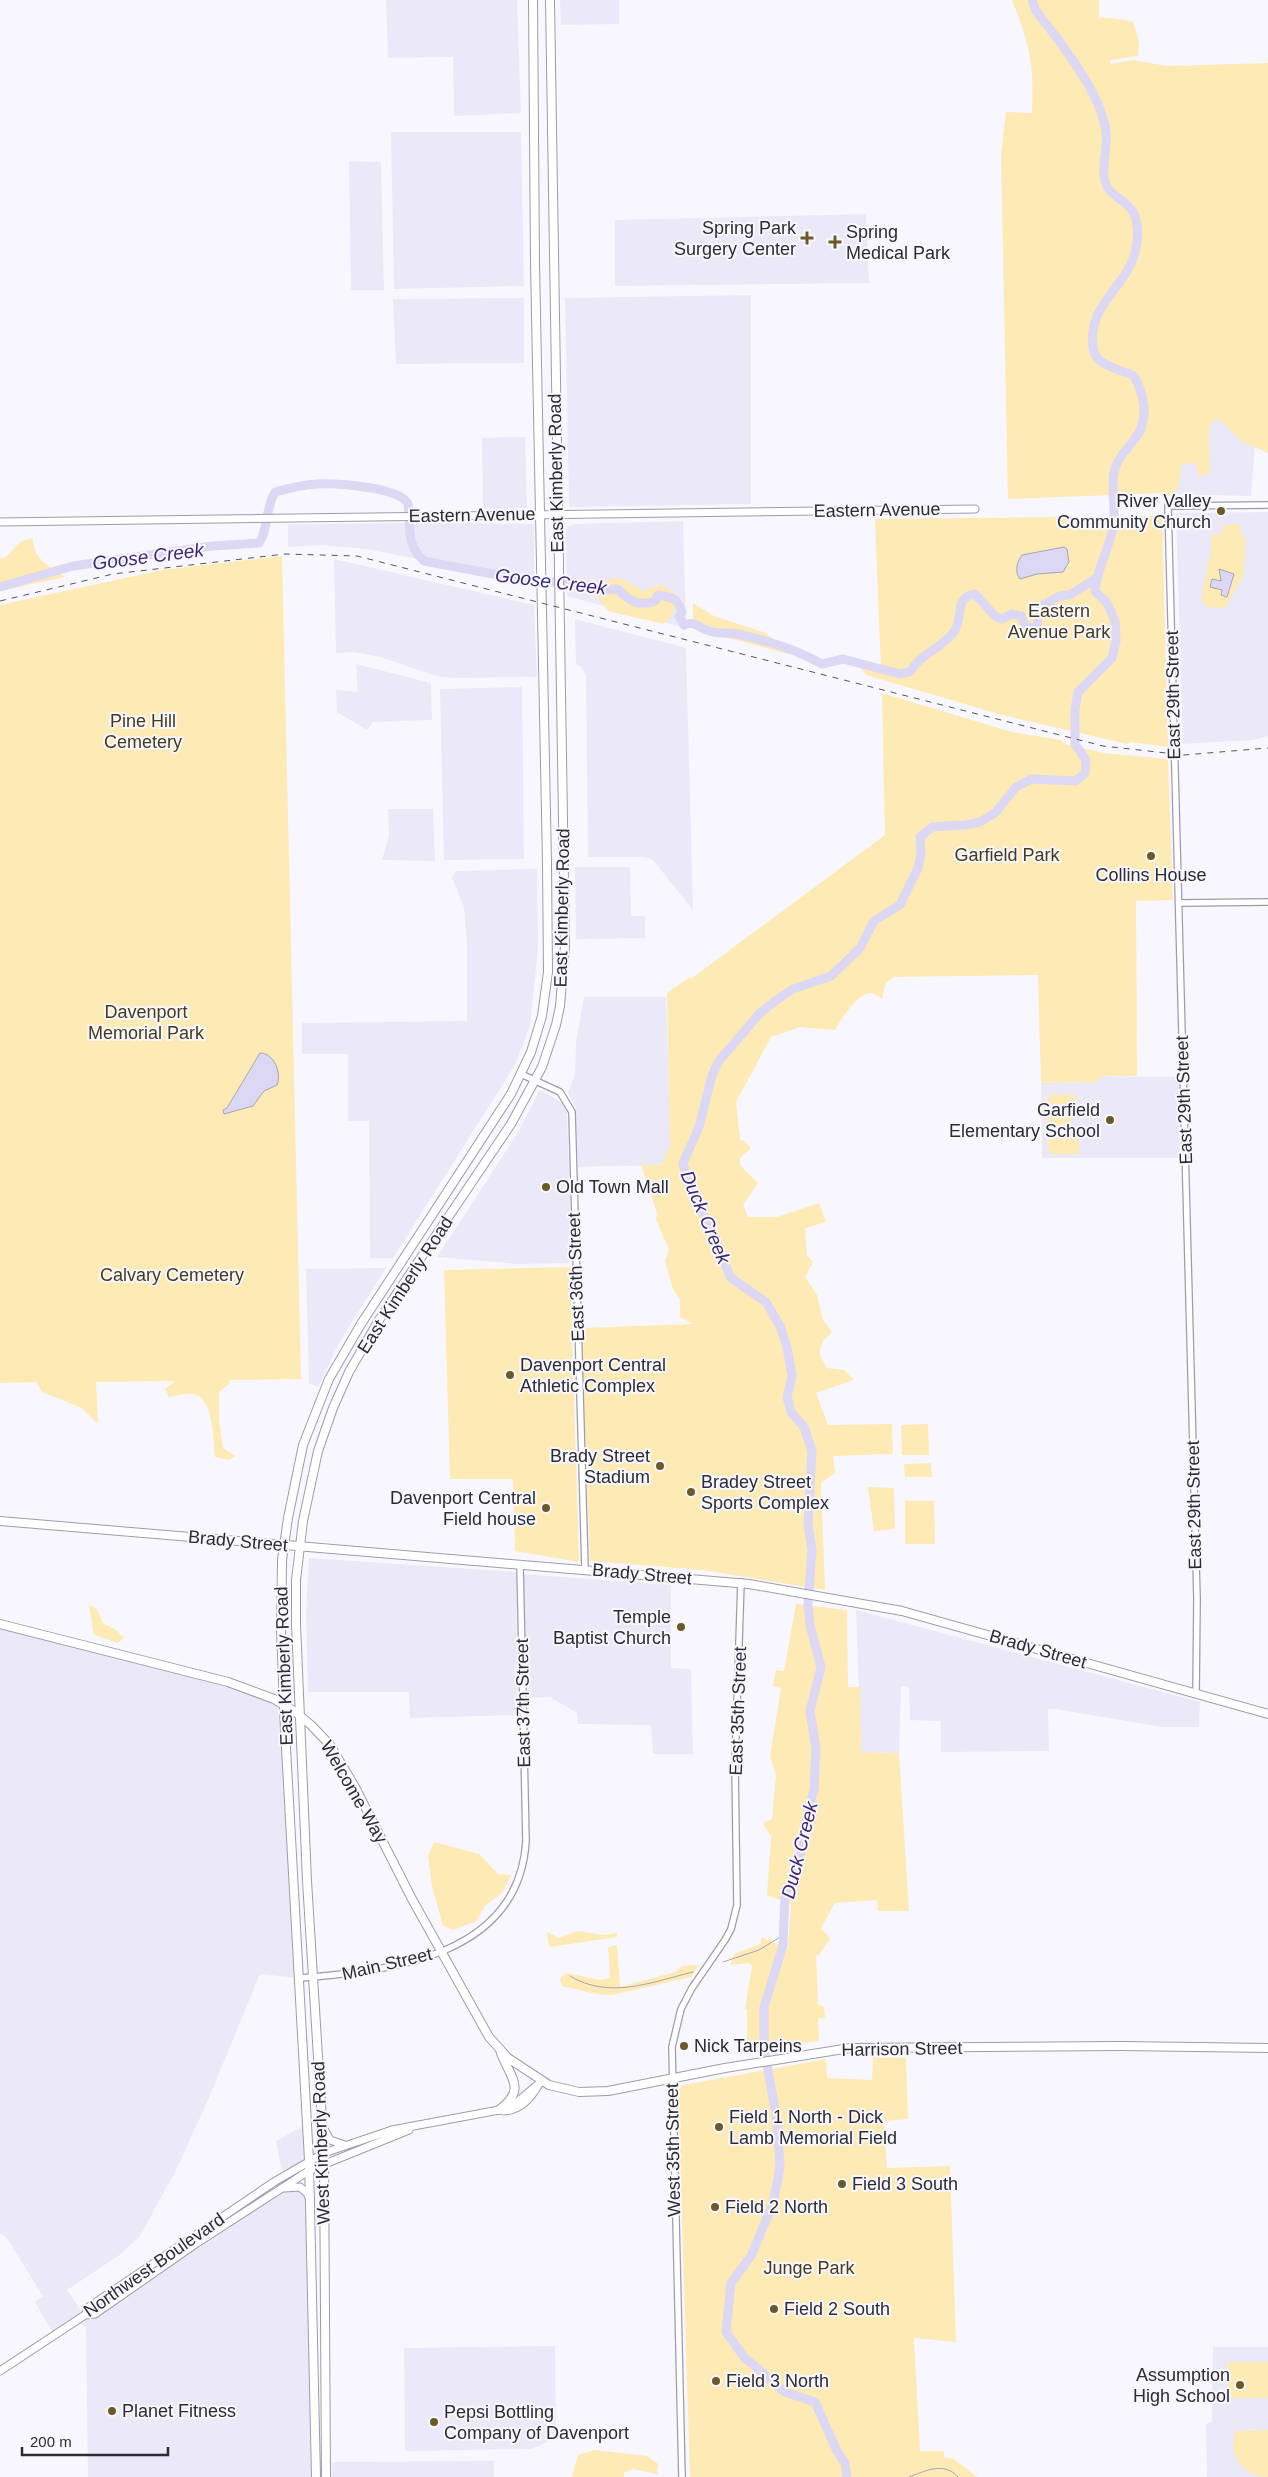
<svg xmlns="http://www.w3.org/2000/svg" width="1268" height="2477" font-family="Helvetica,sans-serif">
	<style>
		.built { fill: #ebe9f8 }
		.green { fill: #fdeab4 }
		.water { fill: #dcd8f4; stroke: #a7a4ba }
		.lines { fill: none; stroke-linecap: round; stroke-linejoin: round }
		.stream { stroke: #a7a4ba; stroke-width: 1 }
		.river { stroke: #dcd8f4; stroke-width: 9 }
		.tertiary-casing { stroke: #9e9cac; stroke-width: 8 }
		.secondary-casing { stroke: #9e9cac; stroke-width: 9 }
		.primary-casing { stroke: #9e9cac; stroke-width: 10 }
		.trunk-casing { stroke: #9e9cac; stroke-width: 10 }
		.tertiary { stroke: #fff; stroke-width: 5.5 }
		.secondary { stroke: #fff; stroke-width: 7 }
		.primary { stroke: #fff; stroke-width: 8 }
		.trunk { stroke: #fff; stroke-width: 8 }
		.rail { stroke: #55545b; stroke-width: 1; stroke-dasharray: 6 6; stroke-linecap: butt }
		.poi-dot { fill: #6b5a28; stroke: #f8f7ff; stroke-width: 2 }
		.labels { text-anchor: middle; stroke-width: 4; stroke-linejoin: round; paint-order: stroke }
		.poi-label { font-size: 18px; fill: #2c2b32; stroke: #f8f7ff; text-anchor: start }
		.street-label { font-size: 18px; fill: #2c2b32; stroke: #f8f7ff }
		.park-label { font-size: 18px; fill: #453a1a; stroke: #f8f7ff }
		.water-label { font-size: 19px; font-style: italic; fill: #3c2672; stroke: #f8f7ff }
	</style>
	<rect width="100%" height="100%" fill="#f8f7ff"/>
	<path class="built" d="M 386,0 L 517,0 L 521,113 L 454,116 L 453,57 L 388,58 Z
		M 560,0 L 619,0 L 619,24 L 561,25 Z
		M 391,132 L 521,132 L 524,286 L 394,289 Z
		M 349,161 L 381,162 L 384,290 L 351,290 Z
		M 866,214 L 869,283 L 615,286 L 615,220 Z
		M 751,295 L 751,504 L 569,507 L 565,298 Z
		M 524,298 L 524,363 L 396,364 L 393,299 Z
		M 1162,364 L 1188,364 L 1255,443 L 1251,496 L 1162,494 Z
		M 525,437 L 527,508 L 483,509 L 482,438 Z
		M 1268,512 L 1268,736 L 1253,740 L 1183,744 L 1176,513 Z
		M 683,521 L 686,628 L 567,596 L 566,531 L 569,526 L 577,524 Z
		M 465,523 L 534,524 L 534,581 L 366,549 L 319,545 L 288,547 L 288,524 Z
		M 334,559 L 534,605 L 537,677 L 456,678 L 436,676 L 380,657 L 354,652 L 336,653 Z
		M 575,619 L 686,648 L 693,910 L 653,860 L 644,857 L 588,857 L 586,675 L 581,667 L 576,664 Z
		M 356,664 L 431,683 L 432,720 L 373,722 L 367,730 L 337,712 L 336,690 L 358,692 Z
		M 522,687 L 524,859 L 444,860 L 440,689 Z
		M 388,809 L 433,809 L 435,861 L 382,860 L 389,835 Z
		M 575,867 L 630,867 L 631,916 L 645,916 L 645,938 L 576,939 Z
		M 537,869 L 538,948 L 530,1026 L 515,1065 L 393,1258 L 370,1258 L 369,1121 L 348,1121 L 348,1054 L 302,1054 L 302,1023 L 467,1021 L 467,945 L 464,907 L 452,878 L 456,871 Z
		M 584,997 L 666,997 L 671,1165 L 578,1167 L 576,1108 L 568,1093 L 575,1075 L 576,1042 Z
		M 1098,1076 L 1178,1077 L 1180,1158 L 1042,1158 L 1041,1083 L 1098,1082 Z
		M 540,1090 L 564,1104 L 567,1112 L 572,1261 L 569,1263 L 518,1264 L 437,1257 L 515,1137 Z
		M 386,1268 L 340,1341 L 318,1387 L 309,1383 L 306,1269 Z
		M 309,1558 L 516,1572 L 518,1715 L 410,1718 L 409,1692 L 308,1692 L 306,1613 Z
		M 523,1574 L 671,1585 L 671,1668 L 691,1669 L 693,1754 L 653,1754 L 651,1725 L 578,1724 L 577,1713 L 550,1697 L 528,1698 Z
		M 856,1610 L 1200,1702 L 1199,1727 L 1162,1727 L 1056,1709 L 1048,1709 L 1049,1751 L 941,1752 L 941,1721 L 910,1720 L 909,1687 L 901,1686 L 899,1753 L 861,1752 Z
		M 0,1624 L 106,1649 L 274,1699 L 285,1730 L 299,1978 L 260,1974 L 208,2100 L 176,2170 L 140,2236 L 121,2254 L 67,2290 L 84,2315 L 196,2240 L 215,2231 L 277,2190 L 295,2186 L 307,2193 L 316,2477 L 88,2477 L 86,2327 L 77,2320 L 54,2335 L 35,2302 L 43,2296 L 6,2237 L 0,2234 Z
		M 307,2124 L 309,2160 L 282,2171 L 276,2141 Z
		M 555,2346 L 556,2438 L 532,2449 L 405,2451 L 404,2348 Z
		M 1213,2347 L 1268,2347 L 1268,2477 L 1207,2477 L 1206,2424 L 1212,2422 Z
		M 494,2461 L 494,2477 L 332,2477 L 332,2462 Z"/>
	<path class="green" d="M 1012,0 L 1099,0 L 1099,18 C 1106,17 1126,20 1133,22 L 1139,41 L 1138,56 L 1110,60 L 1111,64 L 1133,60 L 1167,66 L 1268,63 L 1268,453 L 1239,440 L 1226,425 L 1216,418 L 1209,427 L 1210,472 L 1199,477 L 1196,463 L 1182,464 L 1177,491 L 1164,498 L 1163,493 L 1008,499 L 1001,155 L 1006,112 L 1032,113 C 1034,64 1030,45 1012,0 Z
		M 1162,516 L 1168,747 L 1131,742 L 1127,744 L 1002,715 L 866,675 L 858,665 L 881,671 L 875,519 Z
		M 1238,524 L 1241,526 L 1241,537 L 1245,537 L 1244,575 L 1225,608 L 1207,607 L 1201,598 L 1211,550 L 1211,535 L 1221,535 L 1222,526 Z
		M 33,538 C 33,559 48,566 65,577 L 0,591 L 0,558 L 6,557 L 20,542 Z
		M 282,556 L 301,1379 L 230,1380 L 228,1385 L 219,1392 L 219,1421 L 223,1448 L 235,1456 L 229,1460 L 215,1457 C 213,1440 214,1396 192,1394 C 185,1393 176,1396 169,1397 L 165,1389 L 175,1381 L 96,1382 L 98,1424 L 82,1408 L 42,1392 L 36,1382 L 0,1383 L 0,605 L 162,570 Z
		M 620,578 L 644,591 L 661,584 L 681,598 L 671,617 L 663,624 L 608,611 L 596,595 L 589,582 Z
		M 693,603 L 714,616 L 763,632 L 793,651 L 788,654 L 693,628 Z
		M 882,693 L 1012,732 L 1061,740 L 1065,744 L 1104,753 L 1168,759 L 1173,900 L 1136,901 L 1137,1076 L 1099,1076 L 1099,1082 L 1041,1083 L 1038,975 L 894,977 L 886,983 L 882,999 C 879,997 875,994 871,993 C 859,992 840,1020 835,1030 L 800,1027 L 775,1036 L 772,1035 L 736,1102 L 740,1140 L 744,1141 L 751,1148 L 740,1158 L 740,1165 L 758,1183 L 743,1205 L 748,1217 L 777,1217 L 819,1203 L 826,1222 L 805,1228 L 807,1256 L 813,1262 L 805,1277 L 817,1295 L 823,1320 L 832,1332 L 823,1341 L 819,1354 L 827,1368 L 844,1370 L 854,1380 L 816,1393 L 828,1425 L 892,1424 L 893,1454 L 833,1456 L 835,1473 L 821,1483 L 825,1590 L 702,1570 L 590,1561 L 581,1328 L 693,1324 L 680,1317 L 680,1300 L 673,1289 L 665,1261 L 669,1250 L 656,1219 L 657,1213 L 641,1165 L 661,1165 L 670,1147 L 667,993 L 688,978 L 692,978 L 885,835 Z
		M 1051,1094 L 1076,1095 L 1076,1113 L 1070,1121 L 1079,1136 L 1079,1154 L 1052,1154 L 1048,1150 L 1048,1098 Z
		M 570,1267 L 579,1562 L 515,1551 L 513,1479 L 450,1479 L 444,1270 Z
		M 928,1424 L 929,1455 L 902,1455 L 901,1425 Z
		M 931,1463 L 932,1477 L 905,1477 L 904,1464 Z
		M 868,1487 L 894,1488 L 895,1529 L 874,1531 Z
		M 905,1501 L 934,1501 L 935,1544 L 905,1544 Z
		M 796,1604 L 847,1610 L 848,1687 L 860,1687 L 861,1752 L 899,1753 L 909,1911 L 878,1911 L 877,1900 L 835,1903 L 821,1928 L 830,1938 L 819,1955 L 816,1955 L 818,2004 L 824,2007 L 825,2018 L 818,2018 L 819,2041 L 747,2049 L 747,2009 L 745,2009 L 752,1966 L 749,1963 L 730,1965 L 734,1954 L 760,1944 L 762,1937 L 768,1940 L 771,1938 L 773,1942 L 788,1949 L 791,1904 L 767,1895 L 771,1837 L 763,1823 L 772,1819 L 776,1775 L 770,1756 L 781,1688 L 773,1686 L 776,1670 L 784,1671 Z
		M 89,1605 L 96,1608 L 103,1623 L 116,1630 L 124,1638 L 118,1643 L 94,1635 Z
		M 434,1842 L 479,1854 L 498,1874 L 511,1875 L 502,1893 L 485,1906 L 476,1921 L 454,1930 L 443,1926 L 432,1886 L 428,1856 Z
		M 578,1931 L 603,1935 L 617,1933 L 617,1937 L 549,1947 L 547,1932 L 559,1938 Z
		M 617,1945 L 620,1987 L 675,1972 L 682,1966 L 699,1965 L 691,1977 L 612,1995 C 599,1996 576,1989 562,1986 L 560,1978 L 566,1973 L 601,1980 L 610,1978 L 608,1947 Z
		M 873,2057 L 906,2058 L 908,2119 L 884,2121 L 887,2168 L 950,2166 L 956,2342 L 914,2338 L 920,2451 L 944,2451 L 944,2457 L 954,2459 L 977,2477 L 690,2477 L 678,2091 L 683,2085 L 826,2059 L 827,2078 L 872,2080 Z
		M 1227,2362 L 1268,2362 L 1268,2398 L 1227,2398 Z
		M 1268,2430 L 1268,2477 C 1243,2477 1228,2455 1235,2431 Z
		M 595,2450 L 647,2456 L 658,2464 L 657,2474 L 633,2469 L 624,2473 L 624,2477 L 572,2477 L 578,2455 Z"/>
	<path class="water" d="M 1064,547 L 1067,549 L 1069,562 L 1063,572 L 1037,574 L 1020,579 C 1014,571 1017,562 1022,555 Z
		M 1219,569 L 1234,574 L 1227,597 L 1221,595 L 1222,590 L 1210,587 L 1212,579 L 1221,581 Z
		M 260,1053 C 274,1053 282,1073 277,1085 L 264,1091 L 253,1106 L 224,1114 L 223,1110 L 227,1108 Z"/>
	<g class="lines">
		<path class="stream" d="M 723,1962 L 759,1950 L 782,1936
			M 570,1976 C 609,2000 652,1982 693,1972
			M 909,2477 C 925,2471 944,2461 958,2477"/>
		<path class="river" d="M 0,587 L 73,566 L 212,546 L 259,543 C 268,531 265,509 275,492 C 289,488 303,485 317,484 C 334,483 401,487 408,504 C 409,507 408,513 409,516 C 410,535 409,547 424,561 L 535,582 L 572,582 L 596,590 L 618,589 C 628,601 639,607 655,601 L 658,595 C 672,597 678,598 682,612 L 679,616 L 684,625 C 695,620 699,628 709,631 C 718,634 728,632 737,634 C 765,640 796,649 822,664 L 843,659 L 900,674 L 910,672 C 920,654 942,648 954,632 C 964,619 953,597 975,594 L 995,616 L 1002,619 L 1012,614 L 1021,616 L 1026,628 L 1037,627 L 1039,609 L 1043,605 L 1060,596 L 1070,595 L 1096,578
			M 847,2477 L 845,2463 L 837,2451 L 815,2402 L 785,2392 L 744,2357 L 726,2332 L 731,2283 L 751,2256 L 772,2206 L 778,2179 L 780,2166 L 776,2114 L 764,2049 L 764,2007 L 783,1945 L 785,1895 L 795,1874 L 803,1845 L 808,1810 L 814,1790 L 816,1749 L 810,1711 L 821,1667 L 810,1625 L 808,1604 L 812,1550 L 808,1525 L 812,1451 L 804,1427 L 791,1412 L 787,1397 L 792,1376 L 787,1347 L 780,1326 L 766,1302 L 731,1278 L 706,1219 L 689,1186 L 683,1163 L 699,1127 L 712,1075 L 719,1061 L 760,1013 L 778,999 L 793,989 L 831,976 L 860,948 L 874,921 L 900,905 L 918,868 L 921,855 L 920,837 L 932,827 L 965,825 L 980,822 L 995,813 L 1016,787 L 1031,779 L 1076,781 L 1085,773 L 1086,760 L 1075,744 L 1075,709 L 1078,692 L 1112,658 L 1116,641 L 1115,621 L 1107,603 L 1095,591 C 1097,567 1111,546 1114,522 C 1115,505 1111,489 1114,472 C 1117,459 1126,450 1134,440 C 1150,420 1145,397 1134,376 C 1120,369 1095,366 1093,348 C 1087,307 1122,290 1133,259 C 1139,241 1142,216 1125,203 C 1118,197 1110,194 1106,185 C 1100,169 1108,149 1106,132 C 1101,92 1060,42 1036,11 L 1032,0"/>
		<defs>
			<path id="tertiary" d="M 1179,903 L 1268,902
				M 521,1074 L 560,1092 L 572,1112 L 585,1569
				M 1196,1694 L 1197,1599 L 1168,506 L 1268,505
				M 299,1978 C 391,1971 519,1957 526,1841 L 520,1564
				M 682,2477 L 672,2047 L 681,2009 L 692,1988 L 725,1940 L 731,1929 L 737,1905 L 735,1764 L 741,1582"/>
			<path id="secondary" d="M 0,522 L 975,509
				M 504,2111 C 521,2110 531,2098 539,2084
				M 324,2129 L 330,2140 L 345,2145
				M 284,2188 L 300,2187 L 307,2193 L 310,2199
				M 85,2315 L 95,2314 L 197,2243 L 310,2170 L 409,2130
				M 0,2371 L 85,2315 L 89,2307 L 274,2182 L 324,2153 L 392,2130 L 499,2110 L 517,2102 L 541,2082"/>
			<path id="primary" d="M 316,2477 L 309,2160 L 285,1730 L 281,1630 L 282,1560 L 288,1518 L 303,1445 L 329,1379 L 361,1324 L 511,1094 L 531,1052 L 542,1016 L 548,972 L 547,863 L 535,264 L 533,0
				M 326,2477 L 324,2153 L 307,1881 L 296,1624 L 296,1580 L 303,1521 L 318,1451 L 333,1408 L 349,1372 L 379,1320 L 511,1124 L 542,1067 L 556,1025 L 560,1006 L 565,946 L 550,0"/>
			<path id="trunk" d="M 0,1521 L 749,1584 L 902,1611 L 1268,1714
				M 0,1624 L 228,1682 L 274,1699 L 294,1711 L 311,1725 L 330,1745 L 355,1787 L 412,1899 L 489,2037 L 508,2058 L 549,2085 L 579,2092 L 608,2091 L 725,2068 L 850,2048 L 1121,2046 L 1268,2048
				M 499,2110 C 529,2088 508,2076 500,2050"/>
		</defs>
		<use href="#tertiary" class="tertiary-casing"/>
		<use href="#secondary" class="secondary-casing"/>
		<use href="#primary" class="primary-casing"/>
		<use href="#trunk" class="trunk-casing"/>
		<use href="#tertiary" class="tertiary"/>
		<use href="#secondary" class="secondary"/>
		<use href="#primary" class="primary"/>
		<use href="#trunk" class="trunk"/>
		<path class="rail" d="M 0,601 L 113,574 L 285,554 L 357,556 L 1103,746 L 1184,755 L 1268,748"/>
	</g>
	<g class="poi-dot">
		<path d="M804.5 230.5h5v5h5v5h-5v5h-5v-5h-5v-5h5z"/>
		<path d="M832.5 234.5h5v5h5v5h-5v5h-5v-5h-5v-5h5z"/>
		<circle cx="1221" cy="511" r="5"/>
		<circle cx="1151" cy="856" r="5"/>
		<circle cx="1110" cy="1120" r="5"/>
		<circle cx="546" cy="1187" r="5"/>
		<circle cx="510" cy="1375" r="5"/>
		<circle cx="660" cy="1466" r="5"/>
		<circle cx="691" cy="1492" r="5"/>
		<circle cx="546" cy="1508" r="5"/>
		<circle cx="681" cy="1627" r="5"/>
		<circle cx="684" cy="2046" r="5"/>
		<circle cx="719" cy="2127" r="5"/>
		<circle cx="842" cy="2184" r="5"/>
		<circle cx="715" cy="2207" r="5"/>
		<circle cx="774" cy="2309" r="5"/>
		<circle cx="716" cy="2381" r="5"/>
		<circle cx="1240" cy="2385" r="5"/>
		<circle cx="112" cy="2411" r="5"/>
		<circle cx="434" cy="2422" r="5"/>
	</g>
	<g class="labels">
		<g class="poi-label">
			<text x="796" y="234" text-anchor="end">Spring Park<tspan x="796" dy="21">Surgery Center</tspan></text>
			<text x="846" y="238">Spring<tspan x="846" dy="21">Medical Park</tspan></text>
			<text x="1211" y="507" text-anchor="end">River Valley<tspan x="1211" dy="21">Community Church</tspan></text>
			<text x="1151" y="881" text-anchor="middle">Collins House</text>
			<text x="1100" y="1116" text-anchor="end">Garfield<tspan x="1100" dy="21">Elementary School</tspan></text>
			<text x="556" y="1193">Old Town Mall</text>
			<text x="520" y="1371">Davenport Central<tspan x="520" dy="21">Athletic Complex</tspan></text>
			<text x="650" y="1462" text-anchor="end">Brady Street<tspan x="650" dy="21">Stadium</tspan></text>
			<text x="701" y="1488">Bradey Street<tspan x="701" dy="21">Sports Complex</tspan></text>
			<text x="536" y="1504" text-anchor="end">Davenport Central<tspan x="536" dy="21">Field house</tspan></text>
			<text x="671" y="1623" text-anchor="end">Temple<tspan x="671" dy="21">Baptist Church</tspan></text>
			<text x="694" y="2052">Nick Tarpeins</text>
			<text x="729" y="2123">Field 1 North - Dick<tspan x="729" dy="21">Lamb Memorial Field</tspan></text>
			<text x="852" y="2190">Field 3 South</text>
			<text x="725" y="2213">Field 2 North</text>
			<text x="784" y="2315">Field 2 South</text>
			<text x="1230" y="2381" text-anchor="end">Assumption<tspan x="1230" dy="21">High School</tspan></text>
			<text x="726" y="2387">Field 3 North</text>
			<text x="122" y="2417">Planet Fitness</text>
			<text x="444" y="2418">Pepsi Bottling<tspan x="444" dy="21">Company of Davenport</tspan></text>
		</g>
		<g class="street-label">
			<text transform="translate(556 473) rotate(-91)" y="6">East Kimberly Road</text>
			<text transform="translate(877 510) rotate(-1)" y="6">Eastern Avenue</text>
			<text transform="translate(472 515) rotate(-1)" y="6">Eastern Avenue</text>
			<text transform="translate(1173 695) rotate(-91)" y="6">East 29th Street</text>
			<text transform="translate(562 908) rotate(-89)" y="6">East Kimberly Road</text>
			<text transform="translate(1184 1100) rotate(-92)" y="6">East 29th Street</text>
			<text transform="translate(576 1277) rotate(-92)" y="6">East 36th Street</text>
			<text transform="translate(405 1285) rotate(-57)" y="6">East Kimberly Road</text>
			<text transform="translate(1194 1505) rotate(-91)" y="6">East 29th Street</text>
			<text transform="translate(238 1541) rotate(5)" y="6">Brady Street</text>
			<text transform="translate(642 1574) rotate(5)" y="6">Brady Street</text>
			<text transform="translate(1038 1649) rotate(16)" y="6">Brady Street</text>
			<text transform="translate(284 1666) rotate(-92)" y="6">East Kimberly Road</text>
			<text transform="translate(523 1703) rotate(-91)" y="6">East 37th Street</text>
			<text transform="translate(738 1711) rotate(-88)" y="6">East 35th Street</text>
			<text transform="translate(354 1792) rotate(60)" y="6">Welcome Way</text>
			<text transform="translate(387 1964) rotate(-13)" y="6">Main Street</text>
			<text transform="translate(902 2049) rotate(-1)" y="6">Harrison Street</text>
			<text transform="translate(321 2143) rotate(-92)" y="6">West Kimberly Road</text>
			<text transform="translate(673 2150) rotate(-91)" y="6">West 35th Street</text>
			<text transform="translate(154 2265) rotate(-35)" y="6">Northwest Boulevard</text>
		</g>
		<g class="park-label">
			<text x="1059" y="617">Eastern<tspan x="1059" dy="21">Avenue Park</tspan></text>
			<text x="143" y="727">Pine Hill<tspan x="143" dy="21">Cemetery</tspan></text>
			<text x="1007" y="861">Garfield Park</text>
			<text x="146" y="1018">Davenport<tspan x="146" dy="21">Memorial Park</tspan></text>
			<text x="172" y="1281">Calvary Cemetery</text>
			<text x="809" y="2274">Junge Park</text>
		</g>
		<g class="water-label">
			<text transform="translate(148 556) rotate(-7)" y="7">Goose Creek</text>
			<text transform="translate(551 581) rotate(7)" y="7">Goose Creek</text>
			<text transform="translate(706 1217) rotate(67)" y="7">Duck Creek</text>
			<text transform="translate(799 1850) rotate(-76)" y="7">Duck Creek</text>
		</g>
	</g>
	<path d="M22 2447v8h146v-8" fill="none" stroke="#2c2b32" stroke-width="2.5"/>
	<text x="30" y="2447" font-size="15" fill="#2c2b32" stroke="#f8f7ff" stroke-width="4" paint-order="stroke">200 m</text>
</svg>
